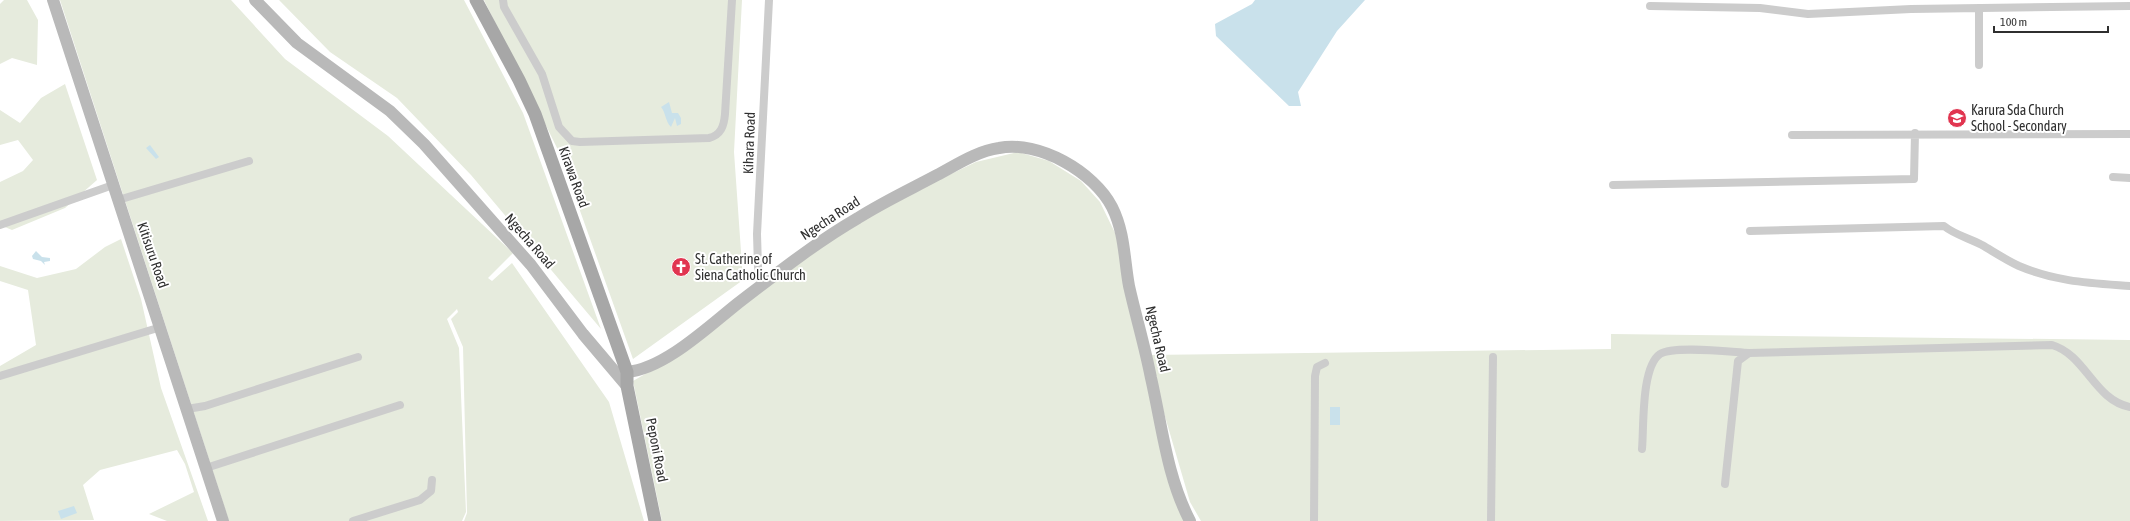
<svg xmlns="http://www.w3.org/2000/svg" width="2130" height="521" font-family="'Asap Condensed',sans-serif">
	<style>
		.green { fill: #e6ebdd }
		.water { fill: #c9e1eb }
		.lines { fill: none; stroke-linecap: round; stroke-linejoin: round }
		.street { stroke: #ccc; stroke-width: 8 }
		.secondary { stroke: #b9b9b9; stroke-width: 12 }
		.primary { stroke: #a7a7a7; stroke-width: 13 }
		.labels { text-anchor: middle; stroke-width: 4; stroke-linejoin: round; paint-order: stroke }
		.poi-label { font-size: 14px; fill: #2f2f2f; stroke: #fff; text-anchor: start }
		.street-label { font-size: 14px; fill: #2f2f2f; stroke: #fff }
	</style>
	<rect width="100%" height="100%" fill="#fff"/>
	<path class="green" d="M 4,0 L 27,0 L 38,20 L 37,65 L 12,58 L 0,64 L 0,4 Z
		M 60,0 L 231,0 L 285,59 L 388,136 L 513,253 L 488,278 L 492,281 L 512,263 L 609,402 L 644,521 L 464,521 L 467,513 L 463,347 L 451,319 L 458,312 L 457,309 L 447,319 L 459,348 L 466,512 L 462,521 L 229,521 Z
		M 279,0 L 464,0 L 523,113 L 601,329 L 471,175 L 397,98 L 330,52 Z
		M 484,0 L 742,0 L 734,152 L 743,280 L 633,359 L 559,152 Z
		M 65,84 L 97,180 L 65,208 L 12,230 L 0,225 L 0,182 L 23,171 L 33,160 L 18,140 L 0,145 L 0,110 L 20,123 L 41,98 Z
		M 1018,152 L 1049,161 L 1081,181 L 1100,202 L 1118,239 L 1186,521 L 662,521 L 633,381 L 685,351 L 811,252 L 907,195 L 976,162 Z
		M 121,239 L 141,299 L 161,388 L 208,521 L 167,521 L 149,514 L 194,492 L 185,464 L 177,450 L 100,470 L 83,485 L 94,520 L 0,521 L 0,366 L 36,345 L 28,290 L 0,281 L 0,266 L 37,278 L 76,269 L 105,247 Z
		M 1611,334 L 2130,340 L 2130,521 L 1201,521 L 1190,502 L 1147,355 L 1611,349 Z"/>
	<path class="water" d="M 1255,0 L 1365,0 L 1337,31 L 1298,92 L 1301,106 L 1289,106 L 1216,36 L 1215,24 L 1252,4 Z
		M 669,102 L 672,113 L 678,113 L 681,118 L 681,124 L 677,126 L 675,118 L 671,127 C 665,121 666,113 661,107 Z
		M 150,145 L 159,157 L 156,159 L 146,148 Z
		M 36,251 L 42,257 L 50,258 L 50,261 L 44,262 L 45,265 L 41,261 L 33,259 L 32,256 Z
		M 1330,407 L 1340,407 L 1340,425 L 1330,425 Z
		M 74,506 L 77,513 L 61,519 L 58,511 Z"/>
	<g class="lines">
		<path class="street" d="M 503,0 L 504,7 L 542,74 L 559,127 L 572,141 L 580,142 L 709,138 C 721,135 724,126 725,114 L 732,0
			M 1650,6 L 1760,8 L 1808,14 L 1911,9 L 2130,6
			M 1979,65 L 1979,8
			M 1792,135 L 2130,134
			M 2113,177 L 2130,178
			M 1613,185 L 1914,179 L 1915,133
			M 118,200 L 249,161
			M 0,225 L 113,185
			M 1750,231 L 1944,226 C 1955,235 1969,238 1982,245 C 1994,252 2006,260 2019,266 C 2057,282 2090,283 2130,286
			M 762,286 L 758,267 L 757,234 L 769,0
			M 0,376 L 161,327
			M 187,409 L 205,406 L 358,357
			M 1642,449 C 1644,427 1641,367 1660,354 C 1674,345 1731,352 1749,353
			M 206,468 L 400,405
			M 1725,484 L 1738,361 L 1749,353 L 2052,345 C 2086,355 2094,400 2130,407
			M 353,521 L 420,500 L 431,491 L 432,480
			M 1314,521 L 1315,376 L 1317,367 L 1325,363
			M 1491,521 L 1493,357"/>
		<path class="secondary" d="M 53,0 L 223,521
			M 255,0 L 297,43 L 390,111 L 424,144 L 531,265 L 583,334 L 627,386
			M 627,372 C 664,369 708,327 737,304 C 776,274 815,243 858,218 C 883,202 911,189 937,175 C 956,165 977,151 999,148 C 1039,140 1094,172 1112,207 C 1125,233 1124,259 1129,286 C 1136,317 1145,347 1151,378 C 1162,426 1167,477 1190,521"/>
		<path class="primary" d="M 476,0 L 519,80 L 535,114 L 627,372 L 627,386 L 655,521"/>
	</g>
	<defs>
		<symbol id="school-disc" viewBox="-11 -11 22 22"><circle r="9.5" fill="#e13550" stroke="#fff"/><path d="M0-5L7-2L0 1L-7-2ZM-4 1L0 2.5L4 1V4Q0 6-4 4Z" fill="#fff"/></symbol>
		<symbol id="church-disc" viewBox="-11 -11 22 22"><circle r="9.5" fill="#e13550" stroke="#fff"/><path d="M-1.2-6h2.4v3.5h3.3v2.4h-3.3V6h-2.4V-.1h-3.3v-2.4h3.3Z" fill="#fff"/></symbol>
	</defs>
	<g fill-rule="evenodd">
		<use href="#school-disc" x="1946" y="107" width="22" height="22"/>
		<use href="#church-disc" x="670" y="256" width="22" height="22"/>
	</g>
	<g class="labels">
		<g class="poi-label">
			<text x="1971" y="115">Karura Sda Church<tspan x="1971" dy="16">School - Secondary</tspan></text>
			<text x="695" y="264">St. Catherine of<tspan x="695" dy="16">Siena Catholic Church</tspan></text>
		</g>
		<g class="street-label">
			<text transform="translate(749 143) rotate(-88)" y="5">Kihara Road</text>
			<text transform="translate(574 177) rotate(70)" y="5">Kirawa Road</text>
			<text transform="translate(830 218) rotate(-33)" y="5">Ngecha Road</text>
			<text transform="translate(530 241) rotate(49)" y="5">Ngecha Road</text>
			<text transform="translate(153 255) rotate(71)" y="5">Kitisuru Road</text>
			<text transform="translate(1158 339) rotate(77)" y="5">Ngecha Road</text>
			<text transform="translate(657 450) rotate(79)" y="5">Peponi Road</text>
		</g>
	</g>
	<path d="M1994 26v6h114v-6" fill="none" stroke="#2f2f2f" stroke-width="2"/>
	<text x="2000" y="26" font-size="12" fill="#2f2f2f" stroke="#ffffff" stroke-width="3" paint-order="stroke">100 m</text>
</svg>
